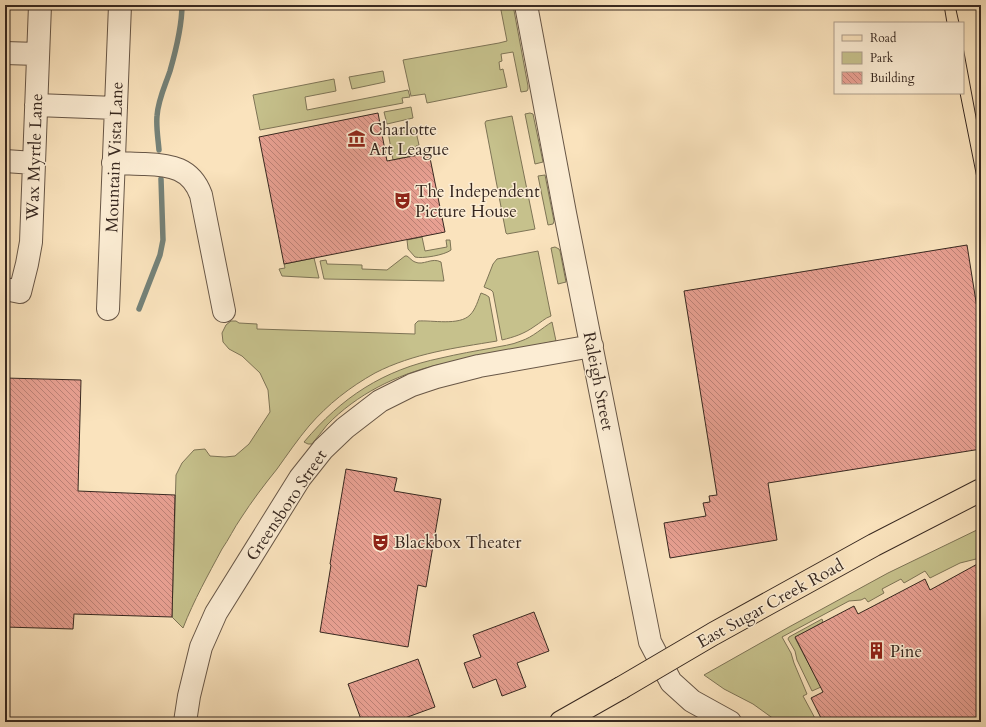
<svg xmlns="http://www.w3.org/2000/svg" width="986" height="727" font-family="Cardo,serif">
	<style>
		.green { fill: #c6c18c; stroke: #7e7456 }
		.lines { fill: none; stroke-linecap: round; stroke-linejoin: round }
		.stream { stroke: #758279; stroke-width: 5.5 }
		.building { fill: url(#building-back-hatch); stroke: #372820 }
		.minor-casing { stroke: #685747; stroke-width: 24 }
		.major-casing { stroke: #372820; stroke-width: 24 }
		.minor { stroke: #fcedd4; stroke-width: 22 }
		.major { stroke: #fae3bd; stroke-width: 22 }
		.tram { stroke: #372820; stroke-width: 1 }
		.major-bridge-casing { stroke: #372820; stroke-width: 24; stroke-linecap: butt }
		.major-bridge { stroke: #fae3bd; stroke-width: 22 }
		.labels { text-anchor: middle; stroke-width: 3; stroke-linejoin: round; paint-order: stroke }
		.poi-label { font-size: 17px; fill: #372820; stroke: #fcedd4; text-anchor: start }
		.street-label { font-size: 17px; fill: #372820; stroke: #fcedd4 }
	</style>
	<defs>
		<pattern id="building-back-hatch" width="6" height="6" patternUnits="userSpaceOnUse"><rect width="6" height="6" fill="#e8a092"/><path d="M-1 5l2 2M0 0l6 6M5-1l2 2" fill="none" stroke="#bd8277"/></pattern>
	</defs>
	<rect width="100%" height="100%" fill="#fae3bd"/>
	<filter id="stains"><feTurbulence type="fractalNoise" baseFrequency=".005" numOctaves="4"/><feColorMatrix values="0 0 0 0 .2 0 0 0 0 .09 0 0 0 0 .02 0 0 0 .5 -.17"/></filter>
	<radialGradient id="worn" r=".72"><stop offset=".6" stop-color="#630" stop-opacity="0"/><stop offset="1" stop-color="#630" stop-opacity=".3"/></radialGradient>
	<path class="green" d="M 500,5 L 513,5 L 528,86 L 528,89 L 527,91 L 521,92 L 513,52 L 501,54 L 502,61 L 499,62 L 500,70 L 503,69 L 507,87 L 427,103 L 425,94 L 411,96 L 403,60 L 499,43 L 507,41 Z
		M 383,71 L 385,82 L 352,89 L 349,77 Z
		M 334,79 L 336,91 L 305,97 L 307,110 L 408,90 L 410,97 L 402,98 L 403,103 L 260,130 L 253,95 Z
		M 411,107 L 413,118 L 387,124 L 384,112 Z
		M 530,113 L 533,114 L 543,162 L 535,164 L 525,114 Z
		M 512,116 L 535,229 L 507,234 L 506,233 L 485,123 L 486,121 Z
		M 415,127 L 419,145 L 416,146 L 417,155 L 393,160 L 388,132 Z
		M 545,175 L 554,221 L 553,224 L 548,225 L 538,176 Z
		M 422,237 L 425,251 L 447,247 L 446,240 L 450,240 L 451,250 C 445,255 422,259 415,257 L 408,249 L 407,240 Z
		M 555,247 L 559,249 L 560,251 L 566,282 L 558,284 L 551,248 Z
		M 538,251 L 551,316 C 545,318 540,323 535,326 C 524,334 514,337 502,340 L 493,292 L 491,290 L 484,287 L 493,264 L 497,259 Z
		M 405,256 L 407,256 C 410,258 412,261 415,262 C 423,266 432,257 441,262 L 444,281 L 324,279 L 320,261 L 326,260 L 327,264 L 362,265 L 362,269 L 387,270 Z
		M 314,258 L 319,278 L 282,276 L 279,269 L 285,268 L 284,264 Z
		M 481,293 L 486,295 L 489,297 L 497,341 C 455,348 414,353 375,373 C 350,387 328,404 309,426 C 298,439 287,455 277,469 C 264,485 252,501 241,518 C 234,528 229,539 222,549 C 208,575 194,600 183,628 L 172,617 L 176,475 L 182,463 L 194,450 L 205,449 L 210,456 L 225,457 L 235,456 L 249,444 L 270,412 L 268,390 L 260,373 L 242,356 L 229,349 L 223,342 L 222,333 L 226,325 L 231,321 L 236,321 L 239,323 L 257,324 L 257,329 L 415,334 L 415,324 L 418,321 C 432,320 459,326 470,315 C 476,309 478,300 481,293 Z
		M 552,322 L 556,341 L 437,365 C 396,375 357,394 327,425 C 322,431 317,438 312,444 L 308,444 L 304,442 C 342,397 383,370 441,358 C 458,354 475,351 492,348 C 501,346 512,345 521,341 C 533,337 542,328 552,322 Z
		M 981,528 L 981,557 L 980,558 L 960,563 L 930,578 L 925,571 L 904,583 L 901,579 L 882,589 L 884,593 L 868,602 L 865,598 L 861,600 L 849,601 L 782,637 L 791,653 L 794,663 L 807,694 L 803,696 L 817,722 L 778,722 L 753,704 L 724,689 L 704,675 L 789,627 L 888,573 Z
		M 822,619 L 823,622 L 795,638 L 821,687 L 812,691 L 797,660 L 795,651 L 788,639 L 789,637 Z"/>
	<g class="lines">
		<path class="stream" d="M 159,150 C 158,138 156,127 157,116 C 158,100 165,86 170,71 C 176,50 182,27 182,5
			M 139,309 L 160,255 L 163,240 L 161,179"/>
	</g>
	<path class="building" d="M 378,113 L 387,161 L 429,153 L 445,232 L 284,264 L 259,137 Z
		M 967,245 L 981,333 L 981,449 L 768,483 L 777,540 L 670,558 L 664,523 L 706,516 L 703,503 L 710,502 L 709,496 L 717,495 L 684,291 Z
		M 5,378 L 81,380 L 78,491 L 175,495 L 172,617 L 74,614 L 73,629 L 5,627 Z
		M 346,469 L 397,478 L 394,491 L 441,499 L 426,587 L 418,585 L 408,647 L 320,632 L 331,565 L 330,564 Z
		M 981,562 L 981,722 L 823,722 L 811,698 L 823,692 L 795,637 L 854,606 L 858,614 L 925,579 L 930,590 Z
		M 534,612 L 549,651 L 517,663 L 526,687 L 502,696 L 496,679 L 473,688 L 464,663 L 481,657 L 473,635 Z
		M 418,659 L 435,707 L 394,722 L 362,722 L 348,684 Z"/>
	<g class="lines">
		<defs>
			<path id="minor" d="M 526,5 L 565,213 L 650,642 L 671,682 L 692,701 L 730,722
				M 5,53 L 38,54
				M 36,105 L 116,108
				M 5,161 L 34,163
				M 113,163 C 124,163 135,164 145,164 C 171,165 191,168 201,195 L 224,311
				M 5,289 L 20,292 L 27,264 L 31,242 L 40,5
				M 108,309 L 120,5
				M 185,722 L 189,696 L 201,647 L 216,613 L 300,478 L 323,449 L 345,428 L 380,401 L 412,385 L 436,377 L 479,366 L 592,346"/>
			<path id="major" d="M 561,722 L 621,688"/>
		</defs>
		<use href="#minor" class="minor-casing"/>
		<use href="#major" class="major-casing"/>
		<use href="#minor" class="minor"/>
		<use href="#major" class="major"/>
		<path class="tram" d="M 944,5 L 947,23
			M 955,5 L 959,23
			M 963,47 L 981,144
			M 960,93 L 981,198"/>
		<defs>
			<path id="major-bridge" d="M 621,688 L 713,634 L 874,545 L 981,490"/>
		</defs>
		<use href="#major-bridge" class="major-bridge-casing"/>
		<use href="#major-bridge" class="major-bridge"/>
	</g>
	<defs>
		<symbol id="museum-bare" viewBox="-9 -9 18 18"><path d="M0-6L6-3V-2H-6V-3ZM-5-1h2V3h-2ZM-1-1h2V3h-2ZM3-1h2V3H3ZM-6 4H6V6H-6Z" fill="#8f2418" stroke="#fcedd4" stroke-width="2.5" paint-order="stroke"/></symbol>
		<symbol id="theatre-bare" viewBox="-9 -9 18 18"><path d="M-5-5.5Q0-4 5-5.5V0Q5 5 0 6Q-5 5-5 0ZM-3.3-2.5H-1v1.5H-3.3ZM1-2.5H3.3v1.5H1ZM-2.8 1Q0 5.5 2.8 1Z" fill="#8f2418" stroke="#fcedd4" stroke-width="2.5" paint-order="stroke"/></symbol>
		<symbol id="building-bare" viewBox="-9 -9 18 18"><path d="M-4-6H4V6H1V3H-1V6H-4ZM-2.5-4.3h1.7v1.8h-1.7ZM.8-4.3h1.7v1.8H.8ZM-2.5-1h1.7V.8h-1.7ZM.8-1h1.7V.8H.8Z" fill="#8f2418" stroke="#fcedd4" stroke-width="2.5" paint-order="stroke"/></symbol>
	</defs>
	<g fill-rule="evenodd">
		<use href="#museum-bare" x="344" y="126" width="25" height="25"/>
		<use href="#theatre-bare" x="390" y="188" width="25" height="25"/>
		<use href="#theatre-bare" x="368" y="530" width="25" height="25"/>
		<use href="#building-bare" x="864" y="638" width="25" height="25"/>
	</g>
	<g class="labels">
		<g class="poi-label">
			<text x="369" y="135">Charlotte<tspan x="369" dy="20">Art League</tspan></text>
			<text x="415" y="197">The Independent<tspan x="415" dy="20">Picture House</tspan></text>
			<text x="394" y="548">Blackbox Theater</text>
			<text x="890" y="657">Pine</text>
		</g>
		<g class="street-label">
			<text transform="translate(34 157) rotate(-88)" y="6">Wax Myrtle Lane</text>
			<text transform="translate(114 157) rotate(-88)" y="6">Mountain Vista Lane</text>
			<text transform="translate(599 381) rotate(79)" y="6">Raleigh Street</text>
			<text transform="translate(286 505) rotate(-56)" y="6">Greensboro Street</text>
			<text transform="translate(770 603) rotate(-29)" y="6">East Sugar Creek Road</text>
		</g>
	</g>
	<rect width="986" height="727" fill="none" stroke="#fae3bd" stroke-width="20"/>
	<rect x="6" y="6" width="974" height="715" fill="none" stroke="#372820" stroke-width="2"/>
	<rect x="10" y="10" width="966" height="707" fill="none" stroke="#372820"/>
	<rect x="834" y="22" width="130" height="72" fill="#fcedd4" stroke="#ad9e8c"/>
	<rect x="842" y="35" width="20" height="6" fill="#fae3bd" stroke="#ad9e8c"/>
	<text x="870" y="42" font-size="12" fill="#372820">Road</text>
	<rect x="842" y="52" width="20" height="12" fill="#c6c18c" stroke="#ad9e8c"/>
	<text x="870" y="62" font-size="12" fill="#372820">Park</text>
	<rect x="842" y="72" width="20" height="12" fill="url(#building-back-hatch)" stroke="#ad9e8c"/>
	<text x="870" y="82" font-size="12" fill="#372820">Building</text>
	<rect width="100%" height="100%" filter="url(#stains)"/>
	<rect width="100%" height="100%" fill="url(#worn)"/>
</svg>
